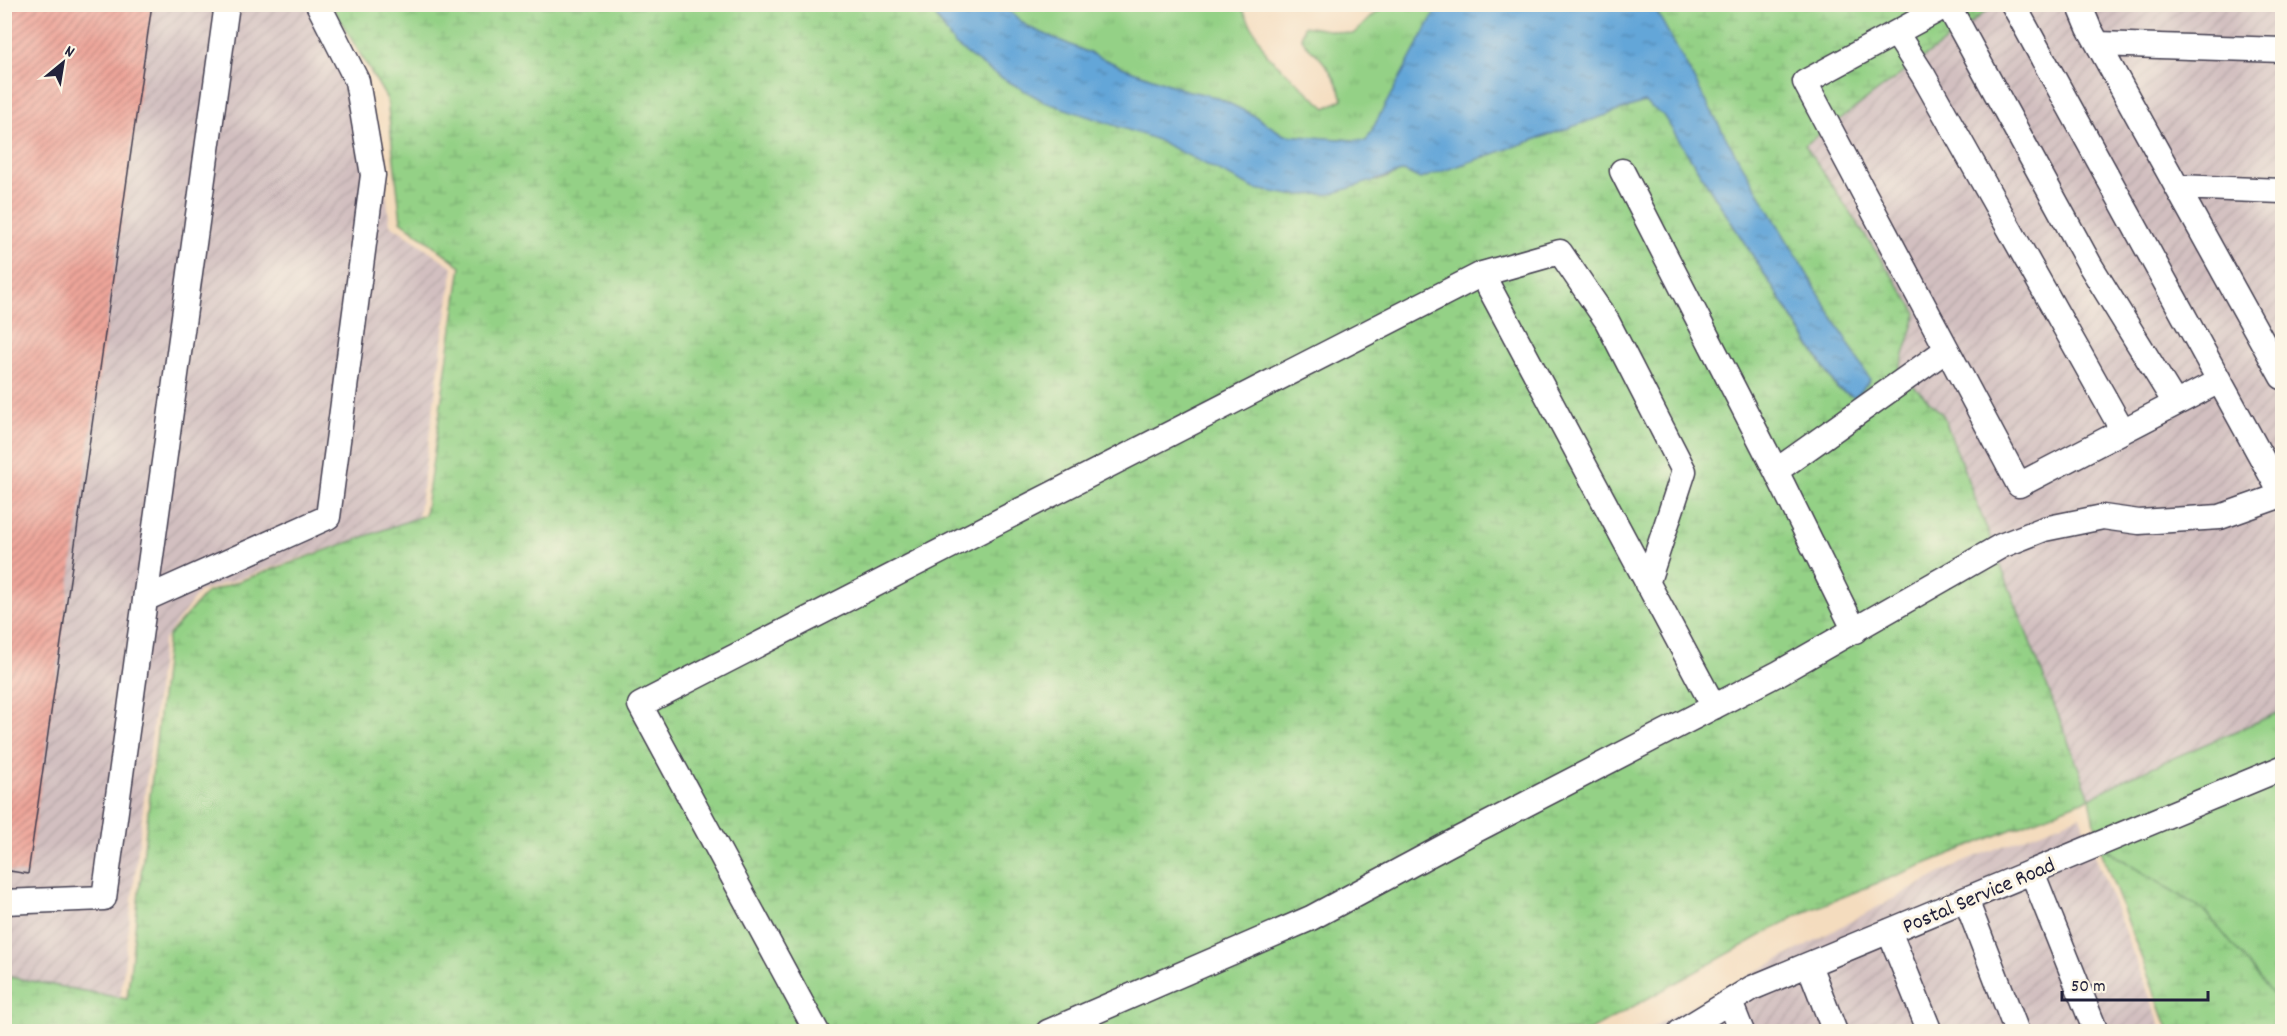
<svg xmlns="http://www.w3.org/2000/svg" width="2287" height="1036" font-family="Dekko,sans-serif">
	<style>
		.industrial { fill: url(#industrial-furrows) }
		.grass { fill: url(#grass-tufts); stroke: #5b7a60; stroke-width: 1.5 }
		.wetland { fill: url(#wetland-marsh); stroke: #5b7a60; stroke-width: 1.5 }
		.water { fill: url(#water-ripples); stroke: #43648a; stroke-width: 1.5 }
		.building { fill: url(#building-hatch) }
		.lines { fill: none; stroke-linecap: round; stroke-linejoin: round }
		.minor-casing { stroke: #423e4f; stroke-width: 27 }
		.minor { stroke: #fff; stroke-width: 24 }
		.labels { text-anchor: middle; stroke-width: 6; stroke-linejoin: round; paint-order: stroke }
		.street-label { font-size: 22px; fill: #22223b; stroke: #fcf5e5 }
	</style>
	<defs>
		<pattern id="industrial-furrows" width="10" height="10" patternUnits="userSpaceOnUse" patternTransform="scale(1.5)"><rect width="10" height="10" fill="#d2bfc0"/><path d="M-1 1l2-2M0 10L10 0M9 11l2-2" fill="none" stroke="#b4a4a6"/></pattern>
		<pattern id="grass-tufts" width="24" height="20" patternUnits="userSpaceOnUse" patternTransform="scale(1.5)"><rect width="24" height="20" fill="#94d186"/><path d="M3 7l-1-3M5 7V3M7 7l1-3M15 17l-1-3M17 17v-4M19 17l1-3" fill="none" stroke="#7fb375"/></pattern>
		<pattern id="wetland-marsh" width="20" height="14" patternUnits="userSpaceOnUse" patternTransform="scale(1.5)"><rect width="20" height="14" fill="#94d186"/><path d="M1 5h8M5 5V1M11 12h8M15 12V8" fill="none" stroke="#7fb375"/></pattern>
		<pattern id="water-ripples" width="26" height="14" patternUnits="userSpaceOnUse" patternTransform="scale(1.5)"><rect width="26" height="14" fill="#64a6d8"/><path d="M2 4q2-2 4 0t4 0M15 11q2-2 4 0t4 0" fill="none" stroke="#5287b0"/></pattern>
		<pattern id="building-hatch" width="6" height="6" patternUnits="userSpaceOnUse" patternTransform="scale(1.5)"><rect width="6" height="6" fill="#eea59a"/><path d="M-1 1l2-2M0 6l6-6M5 7l2-2" fill="none" stroke="#c0867f"/></pattern>
	</defs>
	<rect width="100%" height="100%" fill="#fcf5e5"/>
	<filter id="ink" filterUnits="userSpaceOnUse"><feTurbulence type="fractalNoise" baseFrequency=".0167" numOctaves="2"/><feDisplacementMap in="SourceGraphic" scale="12" xChannelSelector="R" yChannelSelector="G"/><feConvolveMatrix kernelMatrix="1 2 1 2 8 2 1 2 1" color-interpolation-filters="sRGB"/></filter>
	<filter id="wash" filterUnits="userSpaceOnUse"><feTurbulence type="fractalNoise" baseFrequency=".008" numOctaves="4" result="noise"/><feDisplacementMap in="SourceGraphic" scale="24" xChannelSelector="R" yChannelSelector="G"/><feGaussianBlur stdDeviation="1.35" result="paint"/><feColorMatrix in="noise" values="0 0 0 0 0 0 0 0 0 0 0 0 0 0 0 0 0 1.4 0 .05"/><feComposite in="paint" operator="in"/></filter>
	<g filter="url(#wash)">
		<rect width="100%" height="100%" fill="#f4dcbe"/>
		<path class="industrial" d="M 4,5 L 327,5 L 380,143 L 390,224 L 453,267 L 418,518 L 199,592 L 163,641 L 120,1000 L 5,977 Z
			M 1995,5 L 2282,5 L 2282,711 L 2127,778 L 2090,798 L 1943,415 L 1899,371 L 1805,145 Z
			M 2080,816 L 2163,1031 L 1643,1032 L 1964,861 Z"/>
		<path class="grass" d="M 1002,5 L 1240,5 L 1268,56 L 1326,108 L 1343,99 C 1339,84 1331,71 1321,59 C 1314,50 1306,48 1301,37 L 1304,26 L 1353,34 L 1385,5 L 1439,5 L 1366,141 L 1284,135 L 1253,115 L 1216,97 L 1185,90 L 1127,69 L 1028,27 Z
			M 2282,711 L 2282,1031 L 2281,1031 L 2275,997 L 2099,845 L 2090,798 L 2127,778 Z"/>
		<path class="wetland" d="M 331,5 L 928,5 L 955,45 L 995,74 L 1045,102 L 1155,138 L 1255,189 L 1378,181 L 1404,171 L 1420,179 L 1644,102 L 1663,115 L 1837,389 L 1855,397 L 1870,380 L 1729,143 L 1653,5 L 1995,5 L 1805,145 L 1917,313 L 1899,371 L 1943,415 L 2090,798 L 1800,914 L 1589,1031 L 5,1032 L 4,976 L 127,999 L 168,636 L 206,593 L 425,515 L 461,266 L 401,221 L 387,99 Z
			M 2099,845 L 2205,911 L 2275,997 L 2281,1031 L 2169,1031 Z"/>
		<path class="water" d="M 928,5 L 1002,5 L 1028,27 L 1127,69 L 1185,90 L 1216,97 L 1253,115 L 1284,135 L 1366,141 L 1439,5 L 1653,5 L 1729,143 L 1870,380 L 1855,397 L 1838,389 L 1663,115 L 1644,102 L 1420,179 L 1404,171 L 1331,194 L 1291,195 L 1255,189 L 1155,139 L 1045,102 L 995,74 L 955,45 Z"/>
		<g id="blocks">
			<path class="building" d="M 4,4 L 152,4 L 28,874 L 4,870 Z"/>
		</g>
	</g>
	<g filter="url(#ink)">
		<use href="#blocks" fill-opacity="0" stroke="#423e4f" stroke-width="1.5"/>
		<g class="lines">
			<defs>
				<path id="minor" d="M 1949,4 L 1805,82 L 2019,485 L 2219,381
					M 2013,4 L 2282,495
					M 2079,4 L 2089,28 L 2282,377
					M 1948,5 L 2090,265 L 2175,403
					M 1896,33 L 1923,75 L 2123,431
					M 2098,44 L 2282,50
					M 1622,171 L 1776,471 L 1855,631
					M 2177,187 L 2282,191
					M 1482,274 L 1560,252 L 1607,321 L 1684,471 L 1647,584
					M 1776,471 L 1946,350
					M 145,599 L 328,517 L 373,175 L 357,81 L 318,4
					M 2032,872 L 2096,1032
					M 1966,900 L 2017,1032
					M 4,902 L 104,898 L 227,4
					M 1889,931 L 1930,1032
					M 1809,965 L 1835,1032
					M 1730,1002 L 1742,1032
					M 817,1032 L 640,705 L 1482,274 L 1714,707
					M 1048,1032 L 1311,918 L 1449,844 L 1779,673 L 2001,546 L 2044,529 L 2103,517 L 2139,522 L 2220,517 L 2282,495
					M 1680,1032 L 1752,988 L 2282,768"/>
			</defs>
			<use href="#minor" class="minor-casing"/>
			<use href="#minor" class="minor"/>
		</g>
	</g>
	<g class="labels">
		<g class="street-label">
			<text transform="translate(1978 894) rotate(-23)" y="8">Postal Service Road</text>
		</g>
	</g>
	<rect width="2287" height="1036" fill="none" stroke="#fcf5e5" stroke-width="24"/>
	<g transform="translate(63 63) rotate(30)" stroke="#fcf5e5" stroke-width="4.5" paint-order="stroke">
	<path d="M0-4.5L10 22L0 15L-10 22Z" fill="#22223b"/>
	<text y="-9" font-size="16" font-weight="bold" text-anchor="middle" fill="#22223b">N</text>
	</g>
	<path d="M2062 991v9h146v-9" fill="none" stroke="#22223b" stroke-width="3"/>
	<text x="2071" y="991" font-size="18" fill="#22223b" stroke="#fcf5e5" stroke-width="4.5" paint-order="stroke">50 m</text>
</svg>
